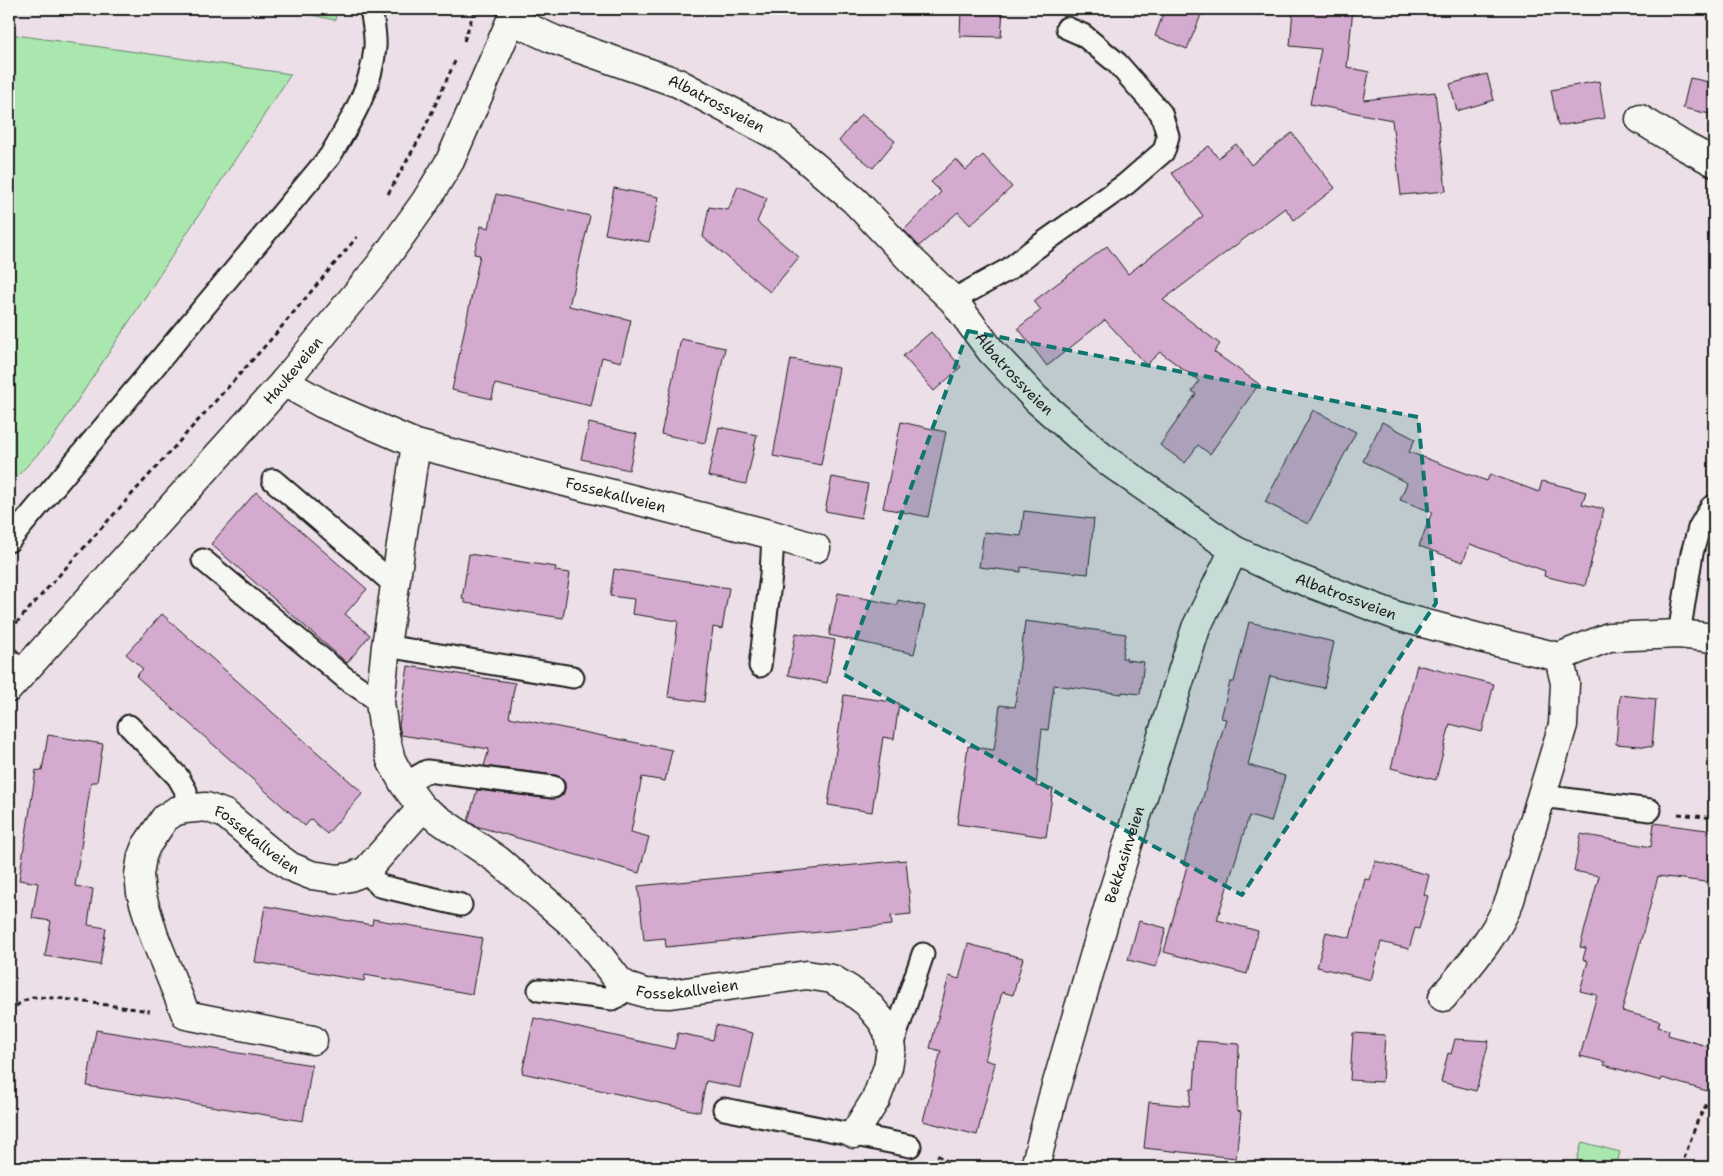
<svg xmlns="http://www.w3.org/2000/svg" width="1723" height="1176" font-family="'Shantell Sans',sans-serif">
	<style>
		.green { fill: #a9e7af; stroke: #628266 }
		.building { fill: #d4aacf; stroke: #1c1c1c }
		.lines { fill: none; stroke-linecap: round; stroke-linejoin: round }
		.lane-casing { stroke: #1c1c1c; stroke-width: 25 }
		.street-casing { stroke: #1c1c1c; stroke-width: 31 }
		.secondary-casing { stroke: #1c1c1c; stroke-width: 31 }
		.path { stroke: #1c1c1c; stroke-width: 3; stroke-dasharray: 5 4; stroke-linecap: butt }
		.lane { stroke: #f6f6f2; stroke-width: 21 }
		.street { stroke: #f6f6f2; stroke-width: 28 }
		.secondary { stroke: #f6f6f2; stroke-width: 28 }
		.marked { fill: #0f766e; fill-opacity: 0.2; stroke: #0f766e; stroke-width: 4; stroke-dasharray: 10 6; stroke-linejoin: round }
		.labels { text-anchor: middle; stroke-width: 5; stroke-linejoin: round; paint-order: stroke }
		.street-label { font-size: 15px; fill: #1c1c1c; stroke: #f6f6f2 }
	</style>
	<rect width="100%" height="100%" fill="#ecdfe8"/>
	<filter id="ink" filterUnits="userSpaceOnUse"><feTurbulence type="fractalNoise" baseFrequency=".02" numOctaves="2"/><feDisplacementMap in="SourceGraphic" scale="10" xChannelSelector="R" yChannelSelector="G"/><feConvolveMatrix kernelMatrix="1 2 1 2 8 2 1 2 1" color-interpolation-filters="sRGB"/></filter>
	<g filter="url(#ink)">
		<path class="green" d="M 283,9 L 337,9 L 335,20 Z
			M 9,34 L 291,74 L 53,438 L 9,485 Z
			M 1582,1142 L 1620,1152 L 1616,1167 L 1575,1167 Z"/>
		<path class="building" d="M 961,9 L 1003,9 L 1001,37 L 960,36 Z
			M 1165,9 L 1185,9 L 1201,15 L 1187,49 L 1155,36 Z
			M 1293,9 L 1353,9 L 1347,67 L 1369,72 L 1364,100 L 1435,92 L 1446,191 L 1401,195 L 1392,120 L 1310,104 L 1321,49 L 1290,46 Z
			M 1487,74 L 1494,100 L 1457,111 L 1450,84 Z
			M 1690,78 L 1714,83 L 1714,115 L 1683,108 Z
			M 1599,81 L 1605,118 L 1558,126 L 1551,90 Z
			M 861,114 L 895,141 L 873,168 L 839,141 Z
			M 1292,133 L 1335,188 L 1294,220 L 1285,208 L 1163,300 L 1220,344 L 1214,352 L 1259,384 L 1210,454 L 1198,445 L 1185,463 L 1160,445 L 1196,394 L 1192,391 L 1199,381 L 1160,352 L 1146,365 L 1105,320 L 1047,366 L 1018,328 L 1041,310 L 1034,301 L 1107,246 L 1128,274 L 1203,216 L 1172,173 L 1209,146 L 1218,158 L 1236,144 L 1251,165 Z
			M 983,155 L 1012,187 L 970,225 L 958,212 L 919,246 L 904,230 L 941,192 L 931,182 L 956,159 L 966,170 Z
			M 738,186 L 767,198 L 757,222 L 799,257 L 770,292 L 703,237 L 709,207 L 728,210 Z
			M 614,188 L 659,197 L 649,242 L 605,234 Z
			M 496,194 L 590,216 L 569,306 L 631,320 L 621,362 L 602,357 L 591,406 L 495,384 L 492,399 L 452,390 L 480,255 L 474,254 L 481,226 L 489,228 Z
			M 931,332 L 961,367 L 934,391 L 903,356 Z
			M 681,339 L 725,348 L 705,443 L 661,434 Z
			M 791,359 L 839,368 L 821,465 L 773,456 Z
			M 1313,410 L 1356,432 L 1308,524 L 1265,502 Z
			M 901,422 L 946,432 L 928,517 L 883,508 Z
			M 1382,422 L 1415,439 L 1409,452 L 1487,481 L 1490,474 L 1539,492 L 1542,481 L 1586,492 L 1582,504 L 1604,509 L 1585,586 L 1544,576 L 1545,571 L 1470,544 L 1463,562 L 1419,546 L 1432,512 L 1400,500 L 1407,483 L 1363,461 Z
			M 589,423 L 637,434 L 629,470 L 581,459 Z
			M 719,427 L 757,435 L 746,484 L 708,476 Z
			M 832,477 L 868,484 L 861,518 L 825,511 Z
			M 256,492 L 367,589 L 345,614 L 370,635 L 347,663 L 211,544 Z
			M 1024,511 L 1094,519 L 1088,574 L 1021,567 L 1021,572 L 979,567 L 984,532 L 1021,536 Z
			M 469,554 L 556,567 L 555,571 L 570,573 L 563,618 L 465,603 L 465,600 L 462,599 Z
			M 614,569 L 729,588 L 722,629 L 713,627 L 704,702 L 668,697 L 678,621 L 632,614 L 634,599 L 610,596 Z
			M 838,593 L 897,605 L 898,600 L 925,606 L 914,654 L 829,635 Z
			M 162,614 L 363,793 L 327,834 L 311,819 L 305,826 L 136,676 L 143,669 L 126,654 Z
			M 1025,621 L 1126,634 L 1122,658 L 1127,658 L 1126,660 L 1144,662 L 1140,694 L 1122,692 L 1122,694 L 1054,685 L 1048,730 L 1042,729 L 1036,786 L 1053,789 L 1046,837 L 957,824 L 968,746 L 994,750 L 1000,705 L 1015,707 Z
			M 1249,622 L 1334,642 L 1324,688 L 1270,676 L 1248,765 L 1285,776 L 1271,822 L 1249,816 L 1217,920 L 1258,931 L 1247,974 L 1164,952 L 1187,866 L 1183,865 L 1226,719 L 1221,718 L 1230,682 L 1234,682 Z
			M 796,633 L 835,640 L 827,683 L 788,675 Z
			M 1417,665 L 1494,684 L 1482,732 L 1450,724 L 1436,780 L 1391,768 Z
			M 408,666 L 515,683 L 509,717 L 672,750 L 665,781 L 642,777 L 631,832 L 649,837 L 639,873 L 476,826 L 468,821 L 477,790 L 552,799 L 558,798 L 563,795 L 565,789 L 565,783 L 561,777 L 555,775 L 484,766 L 489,749 L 401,735 L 399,725 Z
			M 844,695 L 899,703 L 894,739 L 883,737 L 872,812 L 828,805 Z
			M 1620,695 L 1656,699 L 1652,747 L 1616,744 Z
			M 48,735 L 103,744 L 97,782 L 91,782 L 75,886 L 93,889 L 88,925 L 106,928 L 100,965 L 45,956 L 51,921 L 32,918 L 38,883 L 19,880 L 36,770 L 42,771 Z
			M 1654,823 L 1714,831 L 1714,883 L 1658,876 L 1622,1011 L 1660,1021 L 1658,1027 L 1669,1030 L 1668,1035 L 1714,1048 L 1714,1093 L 1662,1078 L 1661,1081 L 1604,1065 L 1605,1062 L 1580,1056 L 1597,995 L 1580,991 L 1588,961 L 1583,959 L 1586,948 L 1580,947 L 1599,876 L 1574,871 L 1581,834 L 1651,847 Z
			M 906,860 L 911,914 L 891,916 L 892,925 L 666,947 L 665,938 L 644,940 L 638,886 Z
			M 1375,861 L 1429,875 L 1424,895 L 1428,896 L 1419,929 L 1415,928 L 1409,949 L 1381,942 L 1371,980 L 1317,967 L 1326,932 L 1350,938 L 1365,879 L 1370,880 Z
			M 265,906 L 372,925 L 373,919 L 482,938 L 472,994 L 365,975 L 364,981 L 255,962 Z
			M 1139,921 L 1166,928 L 1156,967 L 1128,960 Z
			M 968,944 L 1023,958 L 1013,995 L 1002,992 L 985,1060 L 995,1063 L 977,1135 L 923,1121 L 941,1051 L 930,1048 L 949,976 L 959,979 Z
			M 534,1018 L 674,1049 L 678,1033 L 713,1040 L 716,1025 L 753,1033 L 741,1088 L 706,1081 L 700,1112 L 522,1073 Z
			M 96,1030 L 312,1065 L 303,1121 L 87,1086 Z
			M 1353,1033 L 1385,1035 L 1382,1082 L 1350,1080 Z
			M 1455,1039 L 1489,1041 L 1476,1091 L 1441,1082 L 1448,1053 L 1451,1054 Z
			M 1197,1041 L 1239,1044 L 1237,1111 L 1241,1112 L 1236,1158 L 1144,1148 L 1149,1102 L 1189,1106 L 1191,1089 L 1194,1089 Z"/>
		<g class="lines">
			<defs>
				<path id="lane" d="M 953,300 L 1009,269 L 1033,250 L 1126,184 L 1164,151 L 1168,136 L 1161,113 L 1117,63 L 1083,35 L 1067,28
					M 273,480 L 395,585
					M 9,541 L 330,156 C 350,122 372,88 375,47 C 376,35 373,21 371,9
					M 203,560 L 345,678 L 380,702
					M 1679,634 L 1692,553 L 1699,528 L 1711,507 L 1714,506
					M 386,646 L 573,677
					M 9,659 L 21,673
					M 760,666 L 771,575 L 773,535
					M 129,726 L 178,777 L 186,791 L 185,809
					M 404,784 L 427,771 L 553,787
					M 1542,796 L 1650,810
					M 366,871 L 380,886 L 461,905
					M 539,990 L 613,999 L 630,988
					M 891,1049 L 923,954
					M 724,1109 L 910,1146"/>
				<g id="street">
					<path id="s1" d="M 511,20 L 555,40 L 678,83 L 783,139 L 855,201 L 910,259 L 953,300 L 991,351 L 1036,399 L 1102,457 L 1234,550 L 1286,574 L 1400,617 L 1476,637 L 1559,657 L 1609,637 L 1679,634 L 1714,638"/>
					<path d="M 1640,119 L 1684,146 L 1714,162"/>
					<path id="s2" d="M 284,382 L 323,404 L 416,444 L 773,535 L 816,548"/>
					<path id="s3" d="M 416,444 L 386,646 L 380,702 L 384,732 L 391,760 L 404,784 L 422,808 L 498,860 L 569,921 L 588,941 L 619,981 L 630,988 L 645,993 L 670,994 L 807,975 L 832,979 L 850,990 L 867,1003 L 883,1022 L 888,1032 L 891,1049 L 888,1067 L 876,1099 L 854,1134"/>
					<path d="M 1443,997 C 1468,966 1495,938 1510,900 L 1563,725 L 1565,683 L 1559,657"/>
					<path id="s4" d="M 313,1040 L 186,1015 L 154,936 L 141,893 L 139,875 L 142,856 L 146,846 L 165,818 L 176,811 L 185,809 L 206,807 L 225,814 L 273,854 L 291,867 L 311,875 L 339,879 L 350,877 L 366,871 L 422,808"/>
					<path id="s5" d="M 1035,1167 L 1052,1100 L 1112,895 L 1196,628 L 1234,550"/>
				</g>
				<g id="secondary">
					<path id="s6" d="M 9,688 L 284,382 L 380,265 L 425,202 L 450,161 L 511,20 L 514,9"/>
				</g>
			</defs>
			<use href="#lane" class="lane-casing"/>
			<use href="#street" class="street-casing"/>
			<use href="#secondary" class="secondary-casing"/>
			<path class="path" d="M 464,41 L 475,9
				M 388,194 L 422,134 L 456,59
				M 10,630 L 273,337 L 357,237
				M 1678,814 L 1714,818
				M 9,1012 L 21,1002 L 33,997 L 57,998 L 150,1011
				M 937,1155 L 958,1167
				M 1681,1167 L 1697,1122 L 1710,1098 L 1714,1087"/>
			<use href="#lane" class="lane"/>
			<use href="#street" class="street"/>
			<use href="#secondary" class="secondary"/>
		</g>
	</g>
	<path class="marked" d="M 968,331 L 1418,417 L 1436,603 L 1242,895 L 843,674 Z"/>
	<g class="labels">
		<g class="street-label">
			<text dy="5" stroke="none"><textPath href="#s1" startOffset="222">Albatrossveien</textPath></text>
			<text dy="5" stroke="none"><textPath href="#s6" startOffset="426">Haukeveien</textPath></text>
			<text dy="5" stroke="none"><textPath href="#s1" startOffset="628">Albatrossveien</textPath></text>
			<text dy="5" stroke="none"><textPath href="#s2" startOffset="352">Fossekallveien</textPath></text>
			<text dy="5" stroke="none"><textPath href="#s1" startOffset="1032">Albatrossveien</textPath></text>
			<text dy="5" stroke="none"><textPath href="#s4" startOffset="446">Fossekallveien</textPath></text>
			<text dy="5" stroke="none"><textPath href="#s5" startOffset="325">Bekkasinveien</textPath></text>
			<text dy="5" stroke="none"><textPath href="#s3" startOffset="712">Fossekallveien</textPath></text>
		</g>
	</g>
	<rect width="1723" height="1176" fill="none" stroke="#f6f6f2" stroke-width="30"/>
	<rect x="15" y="15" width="1693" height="1146" fill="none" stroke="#1c1c1c" stroke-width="2" filter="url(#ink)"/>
</svg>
